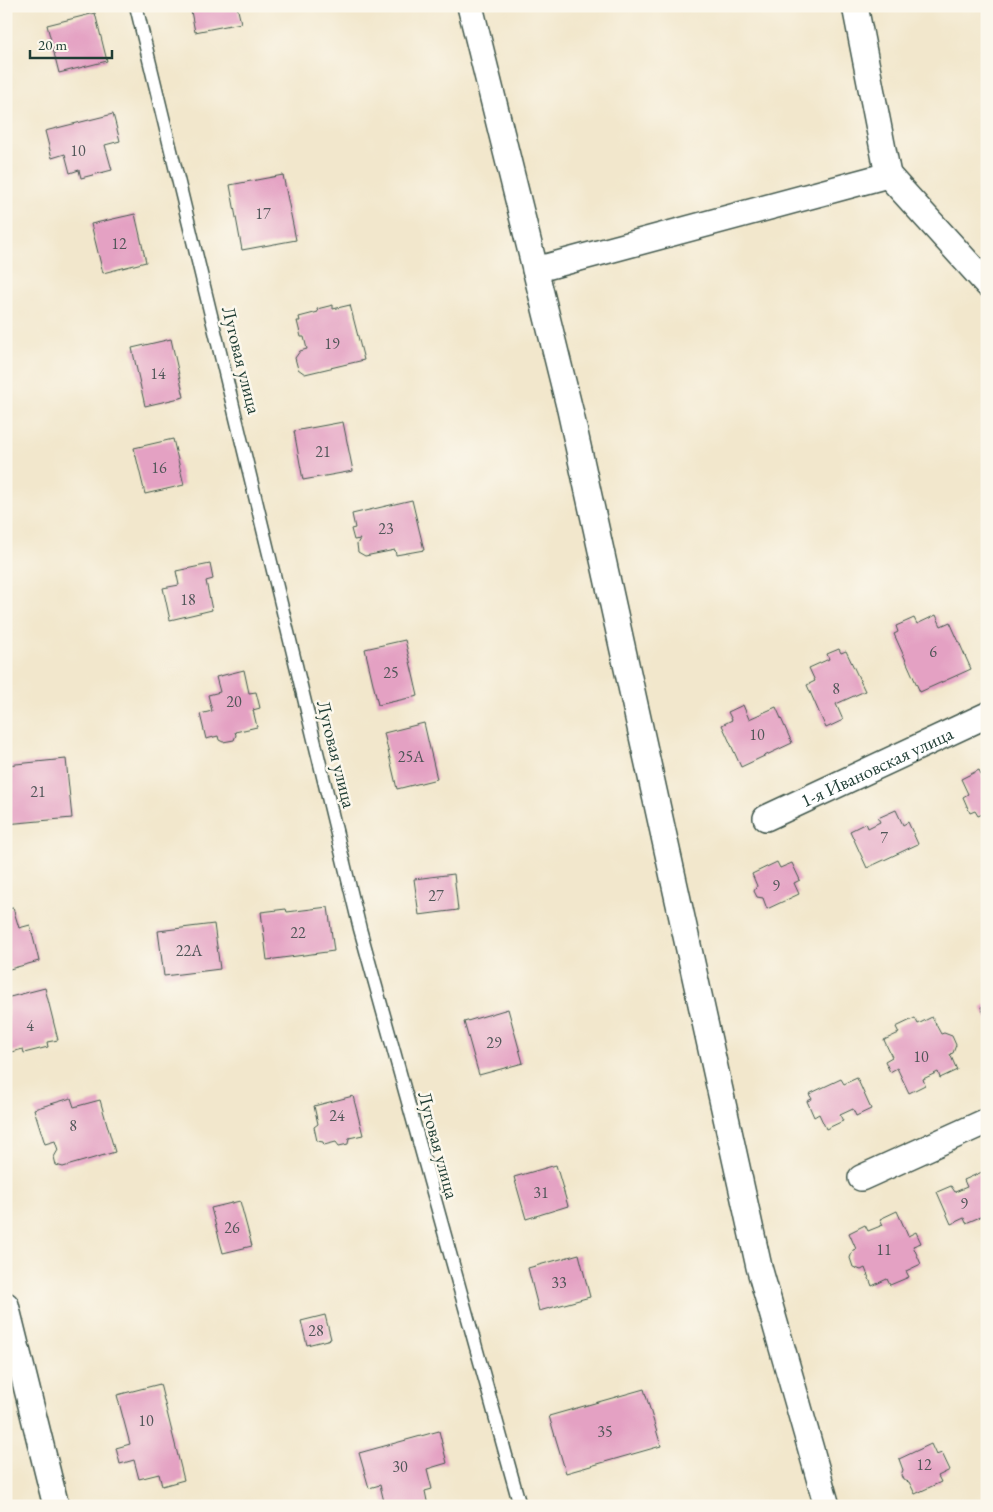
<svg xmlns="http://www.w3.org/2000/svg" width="993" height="1512" font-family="'EB Garamond',serif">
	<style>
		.building { fill: #e4a1c3 }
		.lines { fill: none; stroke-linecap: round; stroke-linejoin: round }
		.lane-casing { stroke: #3f564b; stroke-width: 15 }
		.street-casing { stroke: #3f564b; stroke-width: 28 }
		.lane { stroke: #fff; stroke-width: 12 }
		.street { stroke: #fff; stroke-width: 25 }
		.labels { text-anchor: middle; stroke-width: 5; stroke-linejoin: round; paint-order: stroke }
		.number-label { font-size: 16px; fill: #505658 }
		.street-label { font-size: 19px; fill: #1f3d34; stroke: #fbf7ec }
	</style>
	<rect width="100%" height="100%" fill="#fbf7ec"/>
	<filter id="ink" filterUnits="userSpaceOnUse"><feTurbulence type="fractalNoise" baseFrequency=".02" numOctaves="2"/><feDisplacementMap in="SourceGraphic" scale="10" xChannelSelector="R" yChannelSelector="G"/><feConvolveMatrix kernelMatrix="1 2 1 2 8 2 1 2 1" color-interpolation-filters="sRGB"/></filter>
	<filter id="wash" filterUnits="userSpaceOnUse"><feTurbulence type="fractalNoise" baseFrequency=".0096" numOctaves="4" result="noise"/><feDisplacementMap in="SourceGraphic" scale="20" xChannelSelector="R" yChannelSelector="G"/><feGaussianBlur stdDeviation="1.12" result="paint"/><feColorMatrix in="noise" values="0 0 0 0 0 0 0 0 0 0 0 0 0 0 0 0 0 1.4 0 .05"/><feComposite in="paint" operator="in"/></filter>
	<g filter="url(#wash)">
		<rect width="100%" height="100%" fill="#f2e7cc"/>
		<g id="blocks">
			<path class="building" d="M 190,6 L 237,6 L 241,23 L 195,32 Z
				M 95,13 L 107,61 L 59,73 L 47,25 Z
				M 113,114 L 120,141 L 105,145 L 112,170 L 81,178 L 79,170 L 70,173 L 65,154 L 52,158 L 45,131 Z
				M 283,175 L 296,240 L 242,250 L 230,185 Z
				M 135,214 L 146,262 L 103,273 L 91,224 Z
				M 333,305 L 333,309 L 350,305 L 364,360 L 305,374 L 298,369 L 295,358 L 300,351 L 307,349 L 304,337 L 301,337 L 297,321 L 300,321 L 299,317 L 318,312 L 317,309 Z
				M 171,339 L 184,397 L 145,406 L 132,348 Z
				M 343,422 L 353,471 L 303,480 L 294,431 Z
				M 173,439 L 184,485 L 145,494 L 134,448 Z
				M 412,500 L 424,550 L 396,555 L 395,550 L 365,556 L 358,552 L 357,544 L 360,539 L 354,540 L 351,529 L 355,528 L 352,514 Z
				M 210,564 L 213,579 L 206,581 L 212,610 L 170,620 L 163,588 L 179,585 L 176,571 Z
				M 936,615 L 941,626 L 950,622 L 971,669 L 920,692 L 894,634 L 898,632 L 896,626 L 914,618 L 917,624 Z
				M 405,640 L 418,696 L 378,705 L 365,649 Z
				M 839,649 L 841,653 L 846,651 L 865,691 L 836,704 L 843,720 L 826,728 L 807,685 L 815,681 L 809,668 L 829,659 L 827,654 Z
				M 244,670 L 249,693 L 256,692 L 260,708 L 253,710 L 257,727 L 235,732 L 236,735 L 234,740 L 223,742 L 219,740 L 218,736 L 206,739 L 200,714 L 212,711 L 208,695 L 220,692 L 216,677 Z
				M 743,705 L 749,719 L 776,707 L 792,743 L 741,767 L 722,725 L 732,720 L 728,712 Z
				M 424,723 L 437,779 L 397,789 L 384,733 Z
				M 66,759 L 72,818 L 6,824 L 6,765 Z
				M 979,770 L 983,778 L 987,776 L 987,812 L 978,816 L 975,811 L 970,813 L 963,797 L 968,794 L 961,779 Z
				M 896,810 L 903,825 L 908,822 L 918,844 L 867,868 L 850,831 L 866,823 L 868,828 L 880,822 L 878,818 Z
				M 777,862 L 780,868 L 792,863 L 800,880 L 794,883 L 799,894 L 767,909 L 763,898 L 757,897 L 754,891 L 757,886 L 752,874 Z
				M 454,874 L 458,910 L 419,915 L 414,879 Z
				M 328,907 L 334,951 L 267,960 L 261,912 L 286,909 L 287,912 Z
				M 13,908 L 19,928 L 30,925 L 39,961 L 6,970 L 6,909 Z
				M 214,924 L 220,969 L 164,976 L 158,931 Z
				M 45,988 L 58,1040 L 47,1042 L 48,1047 L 24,1053 L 23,1049 L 11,1052 L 6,1034 L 6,1016 L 9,1015 L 6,998 Z
				M 987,1004 L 987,1020 L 981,1007 Z
				M 508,1009 L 523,1063 L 479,1075 L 464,1022 Z
				M 932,1017 L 941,1034 L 944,1033 L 952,1036 L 956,1045 L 953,1053 L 950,1054 L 957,1070 L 940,1078 L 938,1072 L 923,1079 L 925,1085 L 909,1093 L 897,1068 L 890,1072 L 885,1061 L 892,1057 L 884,1040 L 899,1033 L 896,1027 L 915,1018 L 918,1024 Z
				M 857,1078 L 871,1109 L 856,1116 L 853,1109 L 840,1115 L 843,1121 L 826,1129 L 819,1114 L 814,1117 L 807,1101 L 812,1099 L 809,1094 L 841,1079 L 844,1084 Z
				M 353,1096 L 363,1135 L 349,1138 L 348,1144 L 339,1146 L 336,1142 L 324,1145 L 323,1142 L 317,1141 L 314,1127 L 318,1124 L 314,1106 Z
				M 71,1098 L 74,1107 L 100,1100 L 115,1152 L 63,1167 L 56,1165 L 54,1157 L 58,1150 L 55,1141 L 45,1144 L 34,1109 Z
				M 556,1165 L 568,1206 L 526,1219 L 514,1177 Z
				M 982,1172 L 987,1182 L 987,1214 L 966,1223 L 964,1218 L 951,1224 L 937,1192 L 951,1186 L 955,1192 L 967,1187 L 964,1180 Z
				M 240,1201 L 252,1246 L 223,1253 L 211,1208 Z
				M 897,1211 L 908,1236 L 916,1232 L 921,1243 L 913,1246 L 921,1264 L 906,1271 L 909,1277 L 890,1285 L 887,1279 L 872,1286 L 865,1268 L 861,1270 L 853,1267 L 850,1258 L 853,1250 L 856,1249 L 849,1233 L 865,1225 L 868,1231 L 883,1225 L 880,1219 Z
				M 579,1254 L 590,1297 L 539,1311 L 528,1268 Z
				M 325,1315 L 331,1339 L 307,1345 L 301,1321 Z
				M 160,1384 L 184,1480 L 162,1486 L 159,1474 L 139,1479 L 134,1460 L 120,1464 L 116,1448 L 130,1444 L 117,1395 Z
				M 644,1389 L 661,1446 L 566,1473 L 549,1416 Z
				M 439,1431 L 447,1463 L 427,1469 L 432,1489 L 425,1491 L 428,1506 L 385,1506 L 380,1485 L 369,1488 L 359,1453 Z
				M 931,1444 L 936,1455 L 942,1453 L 950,1470 L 938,1476 L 941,1482 L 915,1494 L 909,1482 L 903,1480 L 901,1475 L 903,1470 L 899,1459 Z"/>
		</g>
	</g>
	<g filter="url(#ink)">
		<use href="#blocks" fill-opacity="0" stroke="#3f564b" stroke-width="1"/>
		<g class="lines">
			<defs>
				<path id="lane" d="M 136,6 L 360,929 L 520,1506"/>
				<g id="street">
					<path d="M 470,6 L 570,410 L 759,1267 L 827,1506"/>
					<path d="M 855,6 L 888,175"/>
					<path d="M 888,175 L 987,284"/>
					<path d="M 535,270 L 888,175"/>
					<path id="s1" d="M 766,818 L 987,715"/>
					<path d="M 861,1178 L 987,1121"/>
					<path d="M 6,1305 L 56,1506"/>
				</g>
			</defs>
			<use href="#lane" class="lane-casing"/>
			<use href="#street" class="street-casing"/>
			<use href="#lane" class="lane"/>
			<use href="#street" class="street"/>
		</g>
	</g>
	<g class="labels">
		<g class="number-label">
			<text x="78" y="156">10</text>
			<text x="263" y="219">17</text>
			<text x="119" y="249">12</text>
			<text x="332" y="349">19</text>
			<text x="158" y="379">14</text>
			<text x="323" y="457">21</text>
			<text x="159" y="473">16</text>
			<text x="386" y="534">23</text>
			<text x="188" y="605">18</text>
			<text x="933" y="657">6</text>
			<text x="391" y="678">25</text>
			<text x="836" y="694">8</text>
			<text x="234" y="707">20</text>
			<text x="757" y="740">10</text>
			<text x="411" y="762">25А</text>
			<text x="38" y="797">21</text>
			<text x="884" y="843">7</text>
			<text x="776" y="891">9</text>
			<text x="436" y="901">27</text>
			<text x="298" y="938">22</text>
			<text x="189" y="956">22А</text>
			<text x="30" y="1031">4</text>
			<text x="494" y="1048">29</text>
			<text x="921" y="1062">10</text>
			<text x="337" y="1121">24</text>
			<text x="73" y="1131">8</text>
			<text x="541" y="1198">31</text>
			<text x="964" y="1209">9</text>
			<text x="232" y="1233">26</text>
			<text x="884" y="1255">11</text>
			<text x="559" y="1288">33</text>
			<text x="316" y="1336">28</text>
			<text x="146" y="1426">10</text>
			<text x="605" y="1437">35</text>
			<text x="924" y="1470">12</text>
			<text x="400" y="1472">30</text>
		</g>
		<g class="street-label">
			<text transform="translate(242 360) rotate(76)" y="7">Луговая улица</text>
			<text transform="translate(337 754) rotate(76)" y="7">Луговая улица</text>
			<text dy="7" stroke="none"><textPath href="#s1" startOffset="122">1-я Ивановская улица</textPath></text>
			<text transform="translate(439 1145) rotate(75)" y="7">Луговая улица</text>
		</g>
	</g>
	<rect width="993" height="1512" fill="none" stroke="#fbf7ec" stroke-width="25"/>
	<path d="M30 50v8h82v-8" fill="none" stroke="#1f3d34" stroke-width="2.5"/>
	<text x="38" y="50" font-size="15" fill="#1f3d34" stroke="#fbf7ec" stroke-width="4" paint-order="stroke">20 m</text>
</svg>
